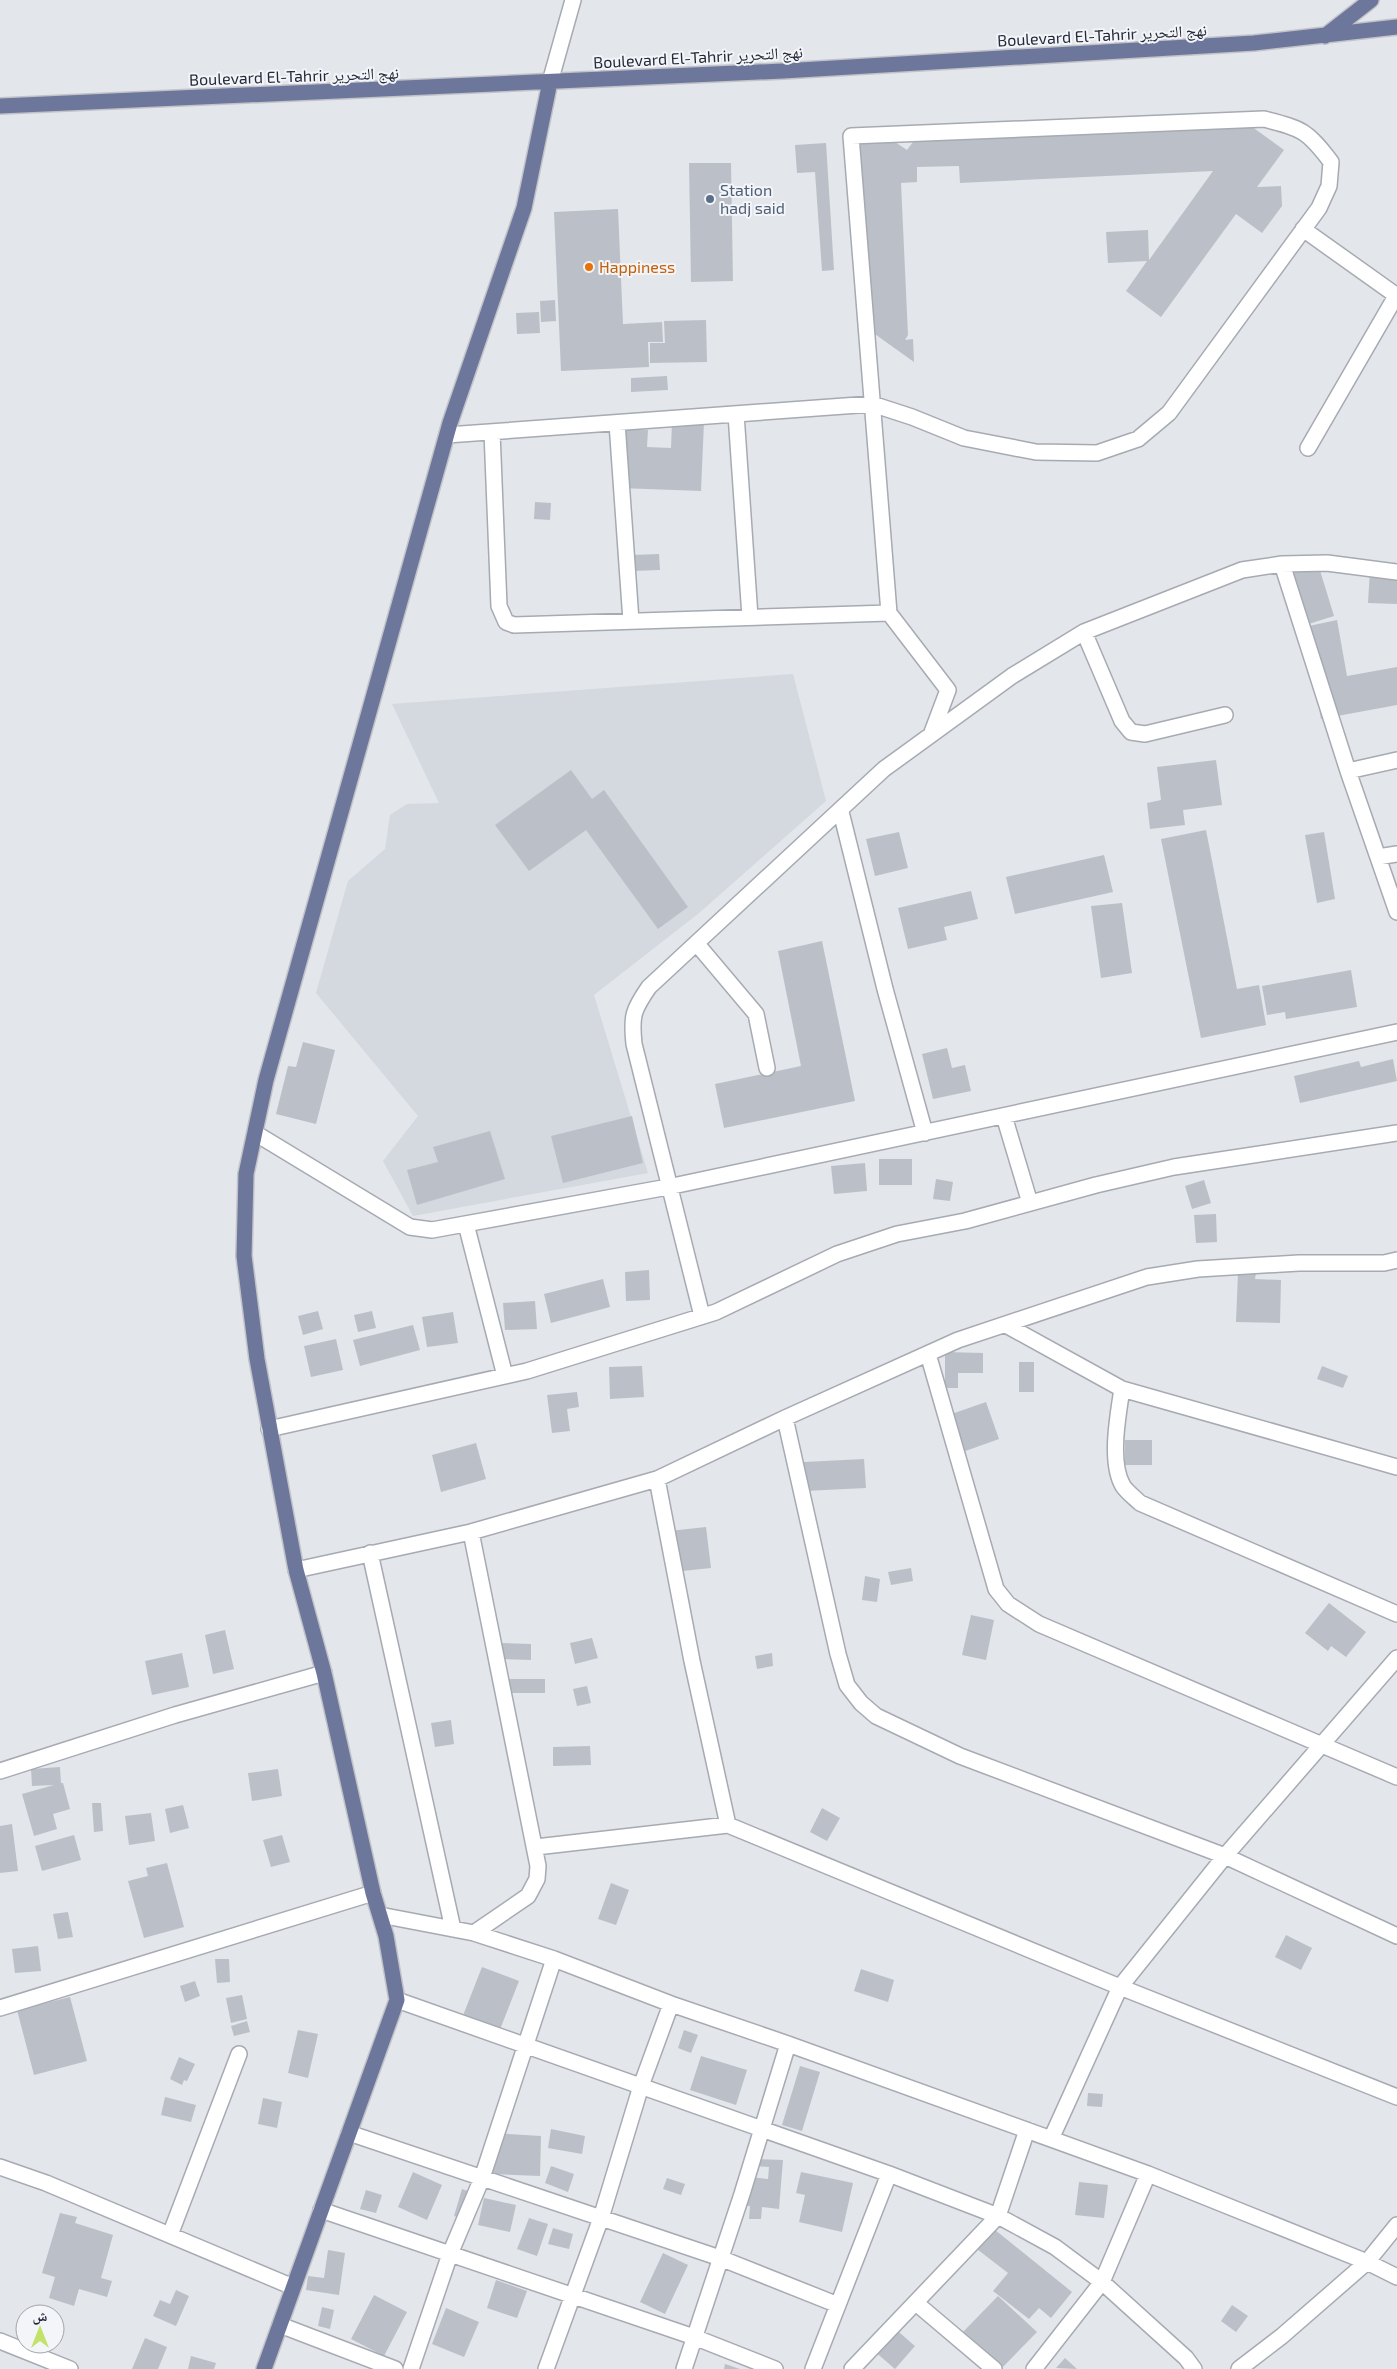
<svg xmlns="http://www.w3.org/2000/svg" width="1397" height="2369" font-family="'Exo 2','Noto Naskh Arabic',sans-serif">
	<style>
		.built { fill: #d4d8df }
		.building { fill: #bbc0c8 }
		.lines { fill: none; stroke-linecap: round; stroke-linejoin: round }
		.minor-casing { stroke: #a6aab2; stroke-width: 18 }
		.major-casing { stroke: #c2c3c8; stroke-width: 18 }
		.minor { stroke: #fff; stroke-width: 15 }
		.major { stroke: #6c779b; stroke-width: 15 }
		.service-dot { fill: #5c6f8a; stroke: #f3f5f8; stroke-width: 2 }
		.food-dot { fill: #e8710a; stroke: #f3f5f8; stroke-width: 2 }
		.labels { text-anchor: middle; stroke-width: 4; stroke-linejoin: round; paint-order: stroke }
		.street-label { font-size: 16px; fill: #252a3a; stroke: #f3f5f8 }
		.service-label { font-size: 16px; fill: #4e5e75; stroke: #f3f5f8; text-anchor: start }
		.food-label { font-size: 16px; fill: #c56008; stroke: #f3f5f8; text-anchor: start }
	</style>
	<rect width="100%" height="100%" fill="#e3e6eb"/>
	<path class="built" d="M 793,674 L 826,801 L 699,913 L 594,995 L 648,1173 L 413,1216 L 383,1161 L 418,1116 L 316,993 L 348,881 L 385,849 L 390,815 L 407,804 L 439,803 L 392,704 Z"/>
	<path class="building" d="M 1244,121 L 1284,150 L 1257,187 L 1281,186 L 1282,206 L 1262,233 L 1236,214 L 1161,317 L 1126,291 L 1147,261 L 1108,263 L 1106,232 L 1148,230 L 1149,260 L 1213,171 L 960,183 L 959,166 L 917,167 L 917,182 L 901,183 L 908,335 L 905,340 L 913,339 L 914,362 L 858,322 L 850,144 L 895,142 L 907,150 L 919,134 Z
		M 826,143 L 834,270 L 822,271 L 815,172 L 797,173 L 795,145 Z
		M 689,163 L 731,163 L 733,281 L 691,282 Z
		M 618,209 L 623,324 L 662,322 L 663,342 L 648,342 L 649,367 L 561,371 L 554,212 Z
		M 555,300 L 556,321 L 541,322 L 540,301 Z
		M 539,312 L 540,333 L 517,334 L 516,313 Z
		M 706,320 L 707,362 L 650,363 L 650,343 L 665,343 L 664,321 Z
		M 667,376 L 668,390 L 631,392 L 631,378 Z
		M 672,421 L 704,422 L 701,491 L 620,488 L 622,429 L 648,430 L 647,447 L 671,448 Z
		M 535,502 L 551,503 L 550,520 L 534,519 Z
		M 659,554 L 660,570 L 632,571 L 632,555 Z
		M 1318,564 L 1334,616 L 1296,628 L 1277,569 Z
		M 1370,569 L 1397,570 L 1397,604 L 1368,603 Z
		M 1337,620 L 1347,676 L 1397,667 L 1397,705 L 1321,719 L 1304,627 Z
		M 1216,760 L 1222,805 L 1183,810 L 1185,825 L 1150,829 L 1147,803 L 1161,800 L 1157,767 Z
		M 571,770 L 592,799 L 604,790 L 688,907 L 658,929 L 586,830 L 529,871 L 495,825 Z
		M 1206,830 L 1237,989 L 1259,985 L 1266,1025 L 1201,1038 L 1161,839 Z
		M 899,832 L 908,868 L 875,876 L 866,839 Z
		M 1324,832 L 1335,899 L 1317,903 L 1305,835 Z
		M 1104,855 L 1113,892 L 1015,914 L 1006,877 Z
		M 971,891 L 978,919 L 944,927 L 947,940 L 908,949 L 898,908 Z
		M 1122,903 L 1132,973 L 1101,978 L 1091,906 Z
		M 822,941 L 855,1101 L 724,1128 L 715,1084 L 801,1066 L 778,951 Z
		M 1351,970 L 1357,1007 L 1286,1019 L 1285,1012 L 1267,1015 L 1262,986 Z
		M 303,1042 L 335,1050 L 316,1124 L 276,1114 L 288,1066 L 296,1067 Z
		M 947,1048 L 952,1068 L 965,1065 L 971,1091 L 933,1099 L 922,1054 Z
		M 1393,1059 L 1397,1081 L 1300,1103 L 1294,1076 L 1359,1061 L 1361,1067 Z
		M 632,1116 L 643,1163 L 563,1183 L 551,1136 Z
		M 490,1131 L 505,1179 L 417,1205 L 407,1170 L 438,1162 L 433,1147 Z
		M 879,1159 L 912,1159 L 912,1185 L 879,1185 Z
		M 865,1163 L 867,1191 L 834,1194 L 831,1166 Z
		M 936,1179 L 953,1182 L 950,1201 L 933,1199 Z
		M 1204,1180 L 1211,1203 L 1192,1209 L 1185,1186 Z
		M 1216,1214 L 1217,1242 L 1196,1243 L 1194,1215 Z
		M 649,1270 L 650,1300 L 626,1301 L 625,1272 Z
		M 1238,1273 L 1256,1273 L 1255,1279 L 1281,1280 L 1280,1323 L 1236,1322 Z
		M 603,1279 L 610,1307 L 551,1323 L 544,1294 Z
		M 535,1301 L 537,1329 L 505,1330 L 503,1303 Z
		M 318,1311 L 323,1329 L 303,1335 L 298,1316 Z
		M 372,1311 L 376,1328 L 358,1332 L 354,1315 Z
		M 453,1312 L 458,1343 L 427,1347 L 422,1317 Z
		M 413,1325 L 420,1350 L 360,1366 L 353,1340 Z
		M 336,1339 L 343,1370 L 311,1377 L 304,1346 Z
		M 945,1352 L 983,1353 L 983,1373 L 958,1373 L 958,1388 L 945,1388 Z
		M 1019,1362 L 1034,1362 L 1034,1392 L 1019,1392 Z
		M 642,1366 L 644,1397 L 610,1399 L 609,1367 Z
		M 1322,1366 L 1348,1376 L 1343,1388 L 1317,1379 Z
		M 577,1392 L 579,1407 L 567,1409 L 570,1431 L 552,1433 L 547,1395 Z
		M 986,1402 L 999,1439 L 957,1454 L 943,1417 Z
		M 1125,1440 L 1152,1440 L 1152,1465 L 1125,1465 Z
		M 476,1443 L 486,1479 L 441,1492 L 432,1455 Z
		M 864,1459 L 866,1488 L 805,1491 L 804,1462 Z
		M 706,1527 L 711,1568 L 673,1572 L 669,1531 Z
		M 911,1568 L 913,1581 L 891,1585 L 888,1572 Z
		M 865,1576 L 880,1579 L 877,1602 L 862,1600 Z
		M 1329,1603 L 1366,1632 L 1346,1657 L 1331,1646 L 1328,1651 L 1305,1633 Z
		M 971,1615 L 994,1620 L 986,1660 L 962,1655 Z
		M 225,1630 L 234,1669 L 213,1674 L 205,1635 Z
		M 592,1638 L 598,1658 L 575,1664 L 570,1643 Z
		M 502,1643 L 531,1644 L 531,1660 L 501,1659 Z
		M 182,1653 L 189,1687 L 152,1695 L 145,1661 Z
		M 772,1653 L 773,1666 L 757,1669 L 755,1656 Z
		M 503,1679 L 545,1679 L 545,1693 L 503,1693 Z
		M 587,1686 L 591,1703 L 577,1706 L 573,1689 Z
		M 451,1720 L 454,1744 L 435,1747 L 431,1723 Z
		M 590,1746 L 591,1765 L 553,1766 L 553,1747 Z
		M 60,1767 L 61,1783 L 63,1783 L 70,1809 L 53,1814 L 57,1829 L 34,1836 L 22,1794 L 54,1785 L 32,1786 L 31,1769 Z
		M 278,1769 L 282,1796 L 252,1801 L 248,1773 Z
		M 92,1803 L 101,1803 L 103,1831 L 94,1832 Z
		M 183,1805 L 189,1828 L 170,1833 L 165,1809 Z
		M 822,1808 L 840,1818 L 827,1841 L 810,1832 Z
		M 151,1813 L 155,1841 L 129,1845 L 125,1816 Z
		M 12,1824 L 18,1871 L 0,1873 L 0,1826 Z
		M 74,1835 L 81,1860 L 42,1871 L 35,1846 Z
		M 282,1835 L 290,1862 L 271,1867 L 263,1840 Z
		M 167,1863 L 184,1927 L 144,1938 L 128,1881 L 148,1876 L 146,1868 Z
		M 611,1883 L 629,1890 L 616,1925 L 598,1919 Z
		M 68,1912 L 73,1937 L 58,1939 L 53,1914 Z
		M 1286,1935 L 1312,1948 L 1301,1970 L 1275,1957 Z
		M 38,1946 L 41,1971 L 15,1973 L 12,1949 Z
		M 215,1959 L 229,1959 L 230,1982 L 217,1983 Z
		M 482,1967 L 519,1981 L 499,2032 L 462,2018 Z
		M 861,1969 L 894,1980 L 888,2002 L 854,1991 Z
		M 195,1981 L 200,1996 L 185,2002 L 180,1986 Z
		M 242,1995 L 247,2019 L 231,2023 L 226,1998 Z
		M 70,1997 L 87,2061 L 34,2075 L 17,2010 Z
		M 247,2021 L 250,2032 L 234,2036 L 231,2026 Z
		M 298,2030 L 318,2034 L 308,2078 L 288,2073 Z
		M 684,2030 L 698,2035 L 691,2053 L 678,2048 Z
		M 701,2056 L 747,2070 L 736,2105 L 690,2090 Z
		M 179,2057 L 195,2064 L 187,2081 L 184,2080 L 182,2085 L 170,2079 Z
		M 800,2066 L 820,2072 L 802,2131 L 782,2125 Z
		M 1088,2093 L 1103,2094 L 1102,2107 L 1087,2106 Z
		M 165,2097 L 196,2105 L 191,2122 L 161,2115 Z
		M 263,2098 L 282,2102 L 277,2128 L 258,2124 Z
		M 551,2129 L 585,2136 L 582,2154 L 548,2148 Z
		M 493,2133 L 541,2136 L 540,2176 L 492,2174 Z
		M 756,2159 L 783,2160 L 779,2209 L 762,2207 L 761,2219 L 749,2219 L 750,2206 L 737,2206 L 739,2176 L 768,2179 L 769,2167 L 755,2166 Z
		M 551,2166 L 574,2174 L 568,2192 L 545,2183 Z
		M 413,2172 L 442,2185 L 427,2220 L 398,2207 Z
		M 801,2172 L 853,2183 L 842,2232 L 799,2222 L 805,2195 L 796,2193 Z
		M 667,2178 L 685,2184 L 681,2195 L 663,2189 Z
		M 1079,2182 L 1108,2185 L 1104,2218 L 1075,2215 Z
		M 462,2189 L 482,2196 L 473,2222 L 454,2216 Z
		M 366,2190 L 382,2195 L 376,2213 L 360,2209 Z
		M 484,2198 L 516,2205 L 510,2232 L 478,2225 Z
		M 60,2213 L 77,2217 L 75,2223 L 113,2235 L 101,2278 L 112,2281 L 107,2297 L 79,2289 L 74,2306 L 49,2298 L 55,2277 L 42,2273 Z
		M 529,2218 L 548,2224 L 537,2256 L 517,2249 Z
		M 989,2225 L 1072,2292 L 1051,2318 L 1039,2308 L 1029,2319 L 993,2291 L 1008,2273 L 973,2246 Z
		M 553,2228 L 573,2234 L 569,2249 L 548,2244 Z
		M 328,2250 L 345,2253 L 339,2295 L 306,2290 L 308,2276 L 324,2278 Z
		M 663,2253 L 688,2265 L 665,2314 L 640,2302 Z
		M 496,2280 L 527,2291 L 517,2318 L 487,2308 Z
		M 176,2290 L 189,2296 L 176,2326 L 153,2316 L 160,2300 L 170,2304 Z
		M 374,2295 L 407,2312 L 384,2356 L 351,2339 Z
		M 998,2296 L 1037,2332 L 1001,2369 L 962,2333 Z
		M 1232,2305 L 1248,2316 L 1236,2332 L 1221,2321 Z
		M 322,2307 L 334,2310 L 330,2329 L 318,2326 Z
		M 446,2308 L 479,2322 L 464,2357 L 432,2344 Z
		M 893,2327 L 915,2346 L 895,2369 L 873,2350 Z
		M 145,2338 L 167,2347 L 158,2369 L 132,2369 Z
		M 191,2356 L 216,2363 L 214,2369 L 188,2369 Z
		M 1065,2358 L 1077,2369 L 1056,2368 Z
		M 725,2364 L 740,2369 L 724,2369 Z"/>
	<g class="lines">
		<defs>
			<path id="minor" d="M 550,82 L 573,0
				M 1303,229 L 1397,296
				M 736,414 L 750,617
				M 617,423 L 631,621
				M 492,432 L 499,606 L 506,622 L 514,625 L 889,613
				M 447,435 L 872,404 L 912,417 L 964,438 L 1036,452 L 1097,453 L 1138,439 L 1169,413 L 1319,208 L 1329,186 L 1331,162 C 1307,130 1302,129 1264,119 L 851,136 L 889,613 L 948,690 L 931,735
				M 1308,448 L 1396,296
				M 1282,564 L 1348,771 L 1397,912
				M 1084,632 L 1242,570 L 1282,564 L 1327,563 L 1397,572
				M 1348,771 L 1397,760
				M 841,812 L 885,989 L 925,1133
				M 1378,857 L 1397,854
				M 697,944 L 756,1014 L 767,1068
				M 1004,1116 L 1030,1203
				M 255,1133 L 410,1227 L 432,1230 L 668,1187 L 1397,1032
				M 466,1224 L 505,1376
				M 702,1316 L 634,1044 C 631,1016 633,1010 649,987 L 884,769 L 1012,676 L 1084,632 L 1122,721 L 1131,732 L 1145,734 L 1225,715
				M 1006,1325 L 1122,1389 L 1397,1467
				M 928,1354 L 996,1589 L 1008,1604 L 1039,1624 L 1397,1777
				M 1122,1389 C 1118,1415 1109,1463 1123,1486 C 1127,1492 1135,1498 1140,1503 L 1397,1614
				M 785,1418 L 838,1654 L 847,1685 L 861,1703 L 876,1716 L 960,1756 L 1225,1856 L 1397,1936
				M 269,1429 L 527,1371 L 716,1312 L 837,1254 L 897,1234 L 965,1221 L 1096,1185 L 1174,1167 L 1397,1133
				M 657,1479 L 692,1661 L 728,1825
				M 471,1532 L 538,1866 L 537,1879 L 528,1896 L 474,1933
				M 370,1553 L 453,1929
				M 296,1570 L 471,1532 L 657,1479 L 785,1418 L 958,1340 L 1147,1277 L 1198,1269 L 1299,1263 L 1384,1263 L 1397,1260
				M 0,1771 L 175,1715 L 324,1673
				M 536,1847 L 728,1825 L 1120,1987 L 1397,2097
				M 380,1915 L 474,1933 L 554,1959 L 671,2004 L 788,2044 L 1148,2174 L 1367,2262 L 1397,2277
				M 397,2000 L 889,2174 L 998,2216 L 1055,2247 L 1102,2282 L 1186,2358 L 1194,2369
				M 0,2008 L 373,1893
				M 349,2133 L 720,2258 L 838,2305
				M 1051,2139 L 1120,1987 L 1225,1856 L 1397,1658
				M 0,2167 L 46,2183 L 293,2287
				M 321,2210 L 694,2337 L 775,2369
				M 170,2235 L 239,2054
				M 916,2303 L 994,2369
				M 280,2325 L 395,2369
				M 0,2341 L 70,2369
				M 411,2369 L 450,2254 L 482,2178 L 554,1959
				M 546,2369 L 601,2218 L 641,2086 L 671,2004
				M 684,2369 L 742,2194 L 788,2044
				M 813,2369 L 889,2174
				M 852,2369 L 998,2216 L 1027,2130
				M 1034,2369 L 1102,2282 L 1148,2174
				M 1239,2369 L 1282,2336 L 1367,2262 L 1397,2225"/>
			<path id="major" d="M 1325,36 L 1371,0
				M 0,106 L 783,71 L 1254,43 L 1397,27
				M 264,2369 L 397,2000 L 386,1936 L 373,1893 L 324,1673 L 296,1570 L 257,1359 L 244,1256 L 246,1174 L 266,1080 L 450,423 L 524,208 L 550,82"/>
		</defs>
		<use href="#minor" class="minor-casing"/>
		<use href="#major" class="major-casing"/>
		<use href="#minor" class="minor"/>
		<use href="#major" class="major"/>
	</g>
	<circle class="service-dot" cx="710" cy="199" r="5"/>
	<circle class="food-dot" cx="589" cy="267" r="5"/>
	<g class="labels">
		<g class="street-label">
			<text transform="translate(1102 35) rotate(-3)" y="6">Boulevard El-Tahrir نهج التحرير</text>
			<text transform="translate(698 57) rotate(-3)" y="6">Boulevard El-Tahrir نهج التحرير</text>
			<text transform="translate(294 76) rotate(-2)" y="6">Boulevard El-Tahrir نهج التحرير</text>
		</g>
		<g class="service-label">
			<text x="720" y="196">Station<tspan x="720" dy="18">hadj said</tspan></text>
		</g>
		<g class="food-label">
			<text x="599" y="273">Happiness</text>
		</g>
	</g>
	<g transform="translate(40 2329)"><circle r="24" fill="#f3f5f8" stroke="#a1a4ac"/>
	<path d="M0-4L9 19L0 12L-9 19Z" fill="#c2e26a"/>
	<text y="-8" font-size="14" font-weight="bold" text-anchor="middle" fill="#252a3a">ش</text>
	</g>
</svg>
